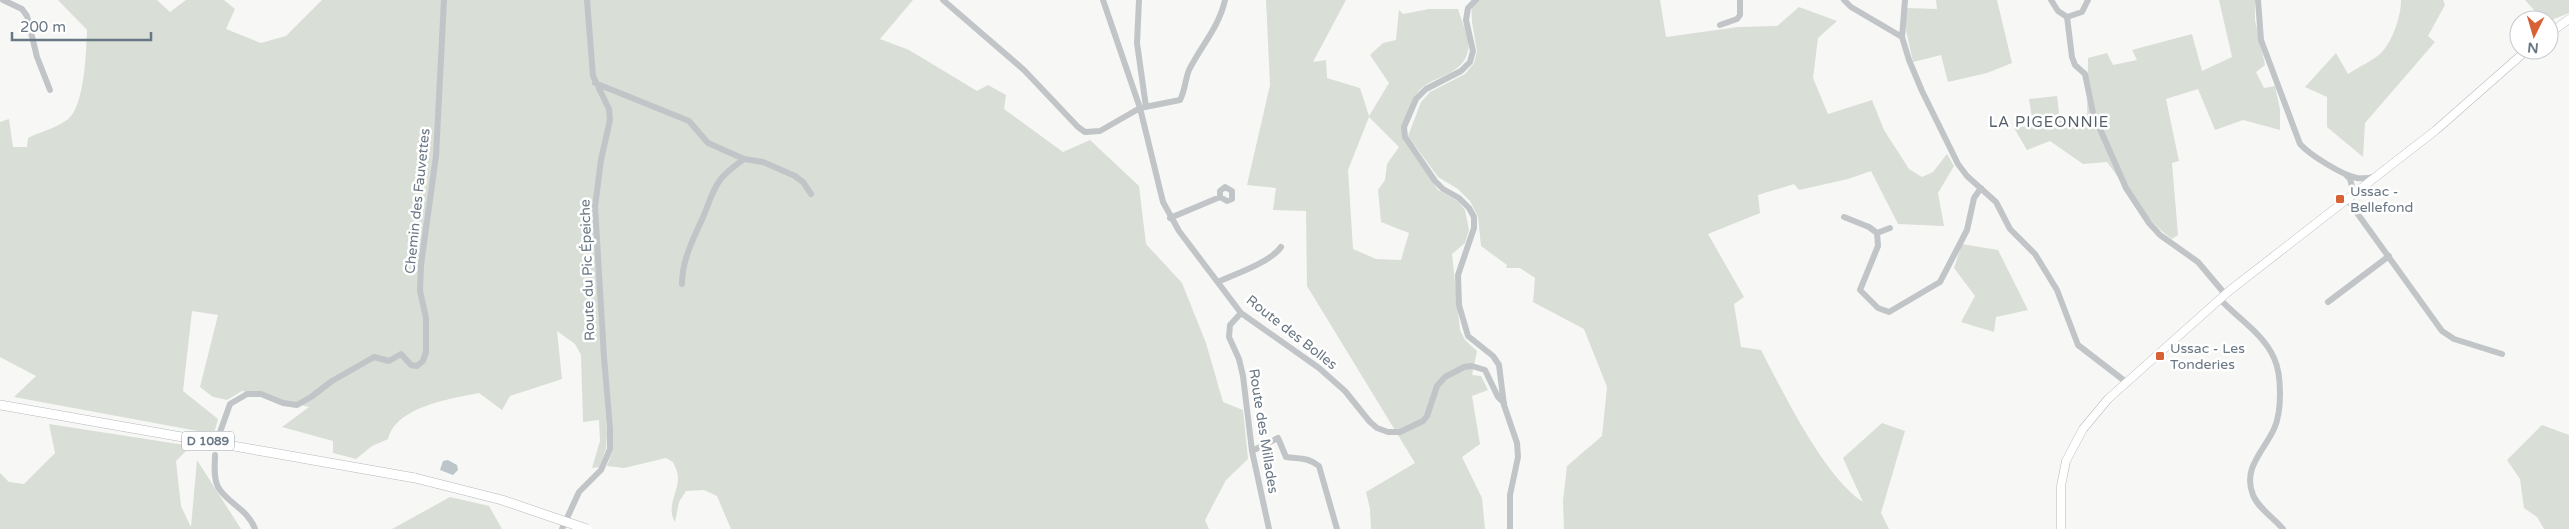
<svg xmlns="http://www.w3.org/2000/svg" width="2569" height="529" font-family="'Varela Round',sans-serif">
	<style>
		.green { fill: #d9ded6; fill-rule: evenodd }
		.water { fill: #bcc5ca }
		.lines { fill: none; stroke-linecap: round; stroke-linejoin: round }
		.major-casing { stroke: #b7babe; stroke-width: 9 }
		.highway-casing { stroke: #b6b9bc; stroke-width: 10 }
		.minor { stroke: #c1c5c8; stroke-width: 6 }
		.major { stroke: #fff; stroke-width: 8 }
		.highway { stroke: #fff; stroke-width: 9 }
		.highway-bridge-casing { stroke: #b6b9bc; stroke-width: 10; stroke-linecap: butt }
		.highway-bridge { stroke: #fff; stroke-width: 9 }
		.poi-dot { fill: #d76236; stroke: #fff; stroke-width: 2 }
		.labels { text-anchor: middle; stroke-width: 5; stroke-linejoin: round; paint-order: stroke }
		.shield { fill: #fff; stroke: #96a0a9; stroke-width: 1 }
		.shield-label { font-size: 12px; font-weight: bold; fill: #697784 }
		.poi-label { font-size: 14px; fill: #697784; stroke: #fff; text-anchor: start }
		.street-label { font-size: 14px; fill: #697784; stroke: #fff }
		.neighbourhood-label { font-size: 15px; letter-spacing: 1px; fill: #56606a; stroke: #fff }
	</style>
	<rect width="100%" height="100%" fill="#f7f8f5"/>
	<path class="green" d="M 58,0 L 157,0 L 170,12 L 186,0 L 224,0 L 235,9 L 226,29 L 261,43 L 286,36 L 322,0 L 913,0 L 880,39 L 909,50 L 977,91 L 988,85 L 1006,95 L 1004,109 L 1063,152 L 1090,140 L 1139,186 L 1146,244 L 1182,283 L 1206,343 L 1223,402 L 1243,410 L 1248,459 L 1226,480 L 1205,520 L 1209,529 L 731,529 L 717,496 L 704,490 L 686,491 L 679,502 L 675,522 C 666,507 678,493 678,478 C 678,472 675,467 673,462 L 666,458 L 624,468 L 607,466 L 613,450 L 613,436 L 598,307 L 607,433 L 606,449 L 599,467 L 592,468 L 600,441 L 599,420 L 583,422 L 581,355 L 575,344 L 557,331 L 562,379 L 510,396 L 502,410 L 479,393 C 450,399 397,406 388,439 L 372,446 L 356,459 L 333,453 L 333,441 L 282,427 L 309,407 L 242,391 L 227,400 L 213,397 L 200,387 L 218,315 L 192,311 L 183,391 L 218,419 L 214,434 L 14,397 L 36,376 L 0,357 L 0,122 L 9,119 L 13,147 L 27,147 L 28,138 C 40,132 56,128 67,120 C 85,107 86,51 87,30 Z
		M 1266,0 L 1346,0 L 1313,62 L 1326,60 L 1327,78 L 1360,88 L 1369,116 L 1389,83 L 1370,55 L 1383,43 L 1396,40 L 1399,10 L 1403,14 L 1429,9 L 1458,9 C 1461,20 1471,40 1468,51 C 1463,73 1440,75 1424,86 C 1416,92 1412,102 1408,112 C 1403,122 1400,130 1404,141 L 1438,190 L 1458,201 L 1465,210 L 1469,230 L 1465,243 L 1452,254 L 1460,330 L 1465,340 L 1477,351 L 1472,375 L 1481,376 L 1488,390 L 1472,396 L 1480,444 L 1462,457 L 1482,498 L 1485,529 L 1371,529 L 1370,509 L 1366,492 L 1415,463 L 1307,286 L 1306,211 L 1273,210 L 1276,188 L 1247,185 L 1270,85 ZM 1369,117 L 1399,147 L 1387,164 L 1385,180 L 1378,190 L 1381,222 L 1409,233 L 1401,260 L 1376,259 L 1353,249 L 1348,170 Z
		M 1471,0 L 1660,0 L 1666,37 L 1738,27 L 1777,26 L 1799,7 L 1837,21 L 1818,38 L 1813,78 L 1828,114 L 1872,100 L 1884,130 L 1909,169 L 1922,177 L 1933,172 L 1947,154 L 1954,166 L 1938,193 L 1944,226 L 1898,224 L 1871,171 L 1848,179 L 1799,190 L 1794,184 L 1758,195 L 1760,213 L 1708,234 L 1744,297 L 1734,304 L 1741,347 L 1761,350 C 1783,392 1824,477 1863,502 L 1843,458 L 1882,423 L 1905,431 L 1881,513 L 1889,529 L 1564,529 L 1563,501 L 1567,466 L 1602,436 L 1607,387 L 1584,329 L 1533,302 L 1535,278 L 1520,268 L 1506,268 L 1507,265 L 1481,246 L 1478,217 L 1470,201 L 1458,189 L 1438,177 L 1408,136 L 1421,102 L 1430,92 L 1465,74 L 1474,63 L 1477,51 L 1472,22 Z
		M 1936,0 L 1997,0 L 2012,63 L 1987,73 L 1948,82 L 1941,55 L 1913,62 L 1905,26 L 1906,8 L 1937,9 Z
		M 2219,0 L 2255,0 L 2255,20 L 2265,65 L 2256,72 L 2264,88 L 2275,86 L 2280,109 L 2280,130 L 2243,120 L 2215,130 L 2198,89 L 2166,99 L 2179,161 L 2172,163 L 2178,235 L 2172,239 C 2145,220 2127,189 2107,162 L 2083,164 L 2050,141 L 2027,150 L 2014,128 L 2033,125 L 2029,99 L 2057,96 L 2060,121 L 2087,119 L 2088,58 L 2107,53 L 2113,65 L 2137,60 L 2132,50 L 2192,34 L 2202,71 L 2232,57 Z
		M 2401,0 L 2443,0 L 2445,5 L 2428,36 L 2435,42 L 2365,123 L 2363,157 L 2327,127 L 2327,97 L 2305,87 L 2336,53 L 2348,74 C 2358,67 2373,61 2382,52 C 2393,40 2401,16 2401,0 Z
		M 2525,0 L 2569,0 L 2569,13 L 2549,21 L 2543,20 Z
		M 1962,244 L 1998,250 L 2028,310 L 1996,317 L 1994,332 L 1961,322 L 1975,296 L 1954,268 Z
		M 49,424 L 191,446 L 176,461 L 181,506 L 191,527 L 197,460 L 241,529 L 0,529 L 0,473 L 9,482 L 24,484 L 55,453 Z
		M 2542,425 L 2569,435 L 2569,529 L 2544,529 L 2537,517 L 2524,508 L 2520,479 L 2507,460 Z
		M 450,497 L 489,506 L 502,529 L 392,529 Z"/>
	<path class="water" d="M 448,460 L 457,465 L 458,470 L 453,475 L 440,470 L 443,461 Z"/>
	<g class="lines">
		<defs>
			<path id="major" d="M 2549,34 L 2569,19
				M 2061,529 L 2061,486 L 2066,461 L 2083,429 L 2108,399 L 2229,291 L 2436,130 L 2527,50"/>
			<path id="highway" d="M 0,405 L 415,478"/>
		</defs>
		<use href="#major" class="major-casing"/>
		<use href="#highway" class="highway-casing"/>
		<path class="minor" d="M 3,0 L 22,9 L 27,16 L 37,57 L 50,90
			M 943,0 L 1024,70 L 1078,127 L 1085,132 L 1100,131 L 1140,108 L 1180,100 C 1185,91 1185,80 1189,70 C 1201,46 1219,27 1225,0
			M 1103,0 L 1140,108 L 1163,202 L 1179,231 L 1241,313 L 1319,368 L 1345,391 L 1370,422 L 1377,428 L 1388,432 L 1400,432 L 1423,421 L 1427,416 L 1437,386 L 1445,377 L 1464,367 L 1472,366 L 1485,370 L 1498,397 L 1504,403
			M 1139,0 L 1137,43 L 1146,107
			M 1476,0 L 1468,8 L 1466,20 L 1473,51 L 1470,62 L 1461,71 L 1426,89 L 1416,99 L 1404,127 L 1405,137 L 1435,181 L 1443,189 L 1459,198 L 1469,208 L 1474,217 L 1474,228 L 1458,275 L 1459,305 L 1468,336 L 1493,356 L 1499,365 L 1504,405 L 1517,443 L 1518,457 L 1510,495 L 1510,529
			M 1844,0 L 1851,7 L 1902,37
			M 1905,0 L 1902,37 L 1909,60 L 1922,91 L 1958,164 L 1967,176 L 1996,202 L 2010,229 L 2035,254 L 2057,290 L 2078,345 L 2126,382
			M 2051,0 L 2058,11 L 2067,17 L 2082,12 L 2088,0
			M 2258,0 L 2261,40 L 2300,144 C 2310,155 2342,175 2357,178 C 2364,179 2370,178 2376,176
			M 2067,17 L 2072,57 L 2075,65 L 2085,74 L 2093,113 L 2126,188 L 2149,223 L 2160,235 L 2198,262 L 2225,294
			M 1720,25 L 1737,19 L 1740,15 L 1740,0
			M 595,83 L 689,121 L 708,143 L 744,159 L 763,162 L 795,176 L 803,182 L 811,194
			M 2346,175 L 2350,179 L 2354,194
			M 2347,199 L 2442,331 L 2454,339 L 2502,354
			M 1844,217 L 1869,227 L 1877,233 L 1878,246 L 1860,290 L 1878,308 L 1889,312 L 1940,282 L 1967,230 L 1974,198 L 1981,188
			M 1170,218 L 1220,197 L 1227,201 L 1232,199 L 1232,191 L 1225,187 L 1220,191 L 1220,197
			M 1877,233 L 1890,228
			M 1218,282 C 1235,274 1271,262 1281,247
			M 682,284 C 682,259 694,238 704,215 C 709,203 712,191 720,180 C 727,171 735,166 744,159
			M 2220,299 C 2237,318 2263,333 2274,358 C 2282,375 2282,412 2274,429 C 2264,451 2242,468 2253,495 C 2258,508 2274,518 2283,529
			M 2328,302 L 2389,256
			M 1241,313 L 1230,325 L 1229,337 L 1239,359 L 1243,376 L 1252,451 L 1269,529
			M 219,435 L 230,404 L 247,394 L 261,394 L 283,403 L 297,405 L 311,397 L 332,381 L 374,357 L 389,361 L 401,354 L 411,365 L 417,366 L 423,361 L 426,352 L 426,318 L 420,291 L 421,265 L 436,156 L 444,0
			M 1252,451 L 1278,438 L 1286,457 C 1299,459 1308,457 1319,466 L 1337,529
			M 215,455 C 215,465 213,477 218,487 C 228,504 248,509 255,529
			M 562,529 L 579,492 L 601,470 L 610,449 L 610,429 L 604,357 L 595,207 L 601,160 L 610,120 L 609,109 L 593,76 L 587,0"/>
		<use href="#major" class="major"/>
		<use href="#highway" class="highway"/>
		<defs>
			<path id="highway-bridge" d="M 415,478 L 502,500 L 587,529"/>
		</defs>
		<use href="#highway-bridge" class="highway-bridge-casing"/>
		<use href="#highway-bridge" class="highway-bridge"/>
	</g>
	<g class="poi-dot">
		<rect x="2335" y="194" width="10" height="10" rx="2.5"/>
		<rect x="2155" y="351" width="10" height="10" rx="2.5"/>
	</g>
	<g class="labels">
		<rect class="shield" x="182" y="431.5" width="52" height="19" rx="4"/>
		<g class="shield-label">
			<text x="208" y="445">D 1089</text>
		</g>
		<g class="poi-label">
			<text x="2350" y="196">Ussac -<tspan x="2350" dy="16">Bellefond</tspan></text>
			<text x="2170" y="353">Ussac - Les<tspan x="2170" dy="16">Tonderies</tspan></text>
		</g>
		<g class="street-label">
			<text transform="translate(417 201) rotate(-84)" y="5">Chemin des Fauvettes</text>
			<text transform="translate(587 270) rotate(-92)" y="5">Route du Pic Épeiche</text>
			<text transform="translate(1292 332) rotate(38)" y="5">Route des Bolles</text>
			<text transform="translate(1264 431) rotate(81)" y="5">Route des Millades</text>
		</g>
		<g class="neighbourhood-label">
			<text x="2049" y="127">LA PIGEONNIE</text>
		</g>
	</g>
	<g transform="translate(2534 35) rotate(185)"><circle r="24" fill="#ffffff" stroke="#c3c9ce"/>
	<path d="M0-4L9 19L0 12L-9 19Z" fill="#d76236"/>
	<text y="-8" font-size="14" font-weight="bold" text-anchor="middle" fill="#697784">N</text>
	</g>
	<path d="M12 32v8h139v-8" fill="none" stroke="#697784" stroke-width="2.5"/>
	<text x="20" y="32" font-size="15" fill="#697784" stroke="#ffffff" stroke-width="4" paint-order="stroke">200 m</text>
</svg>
